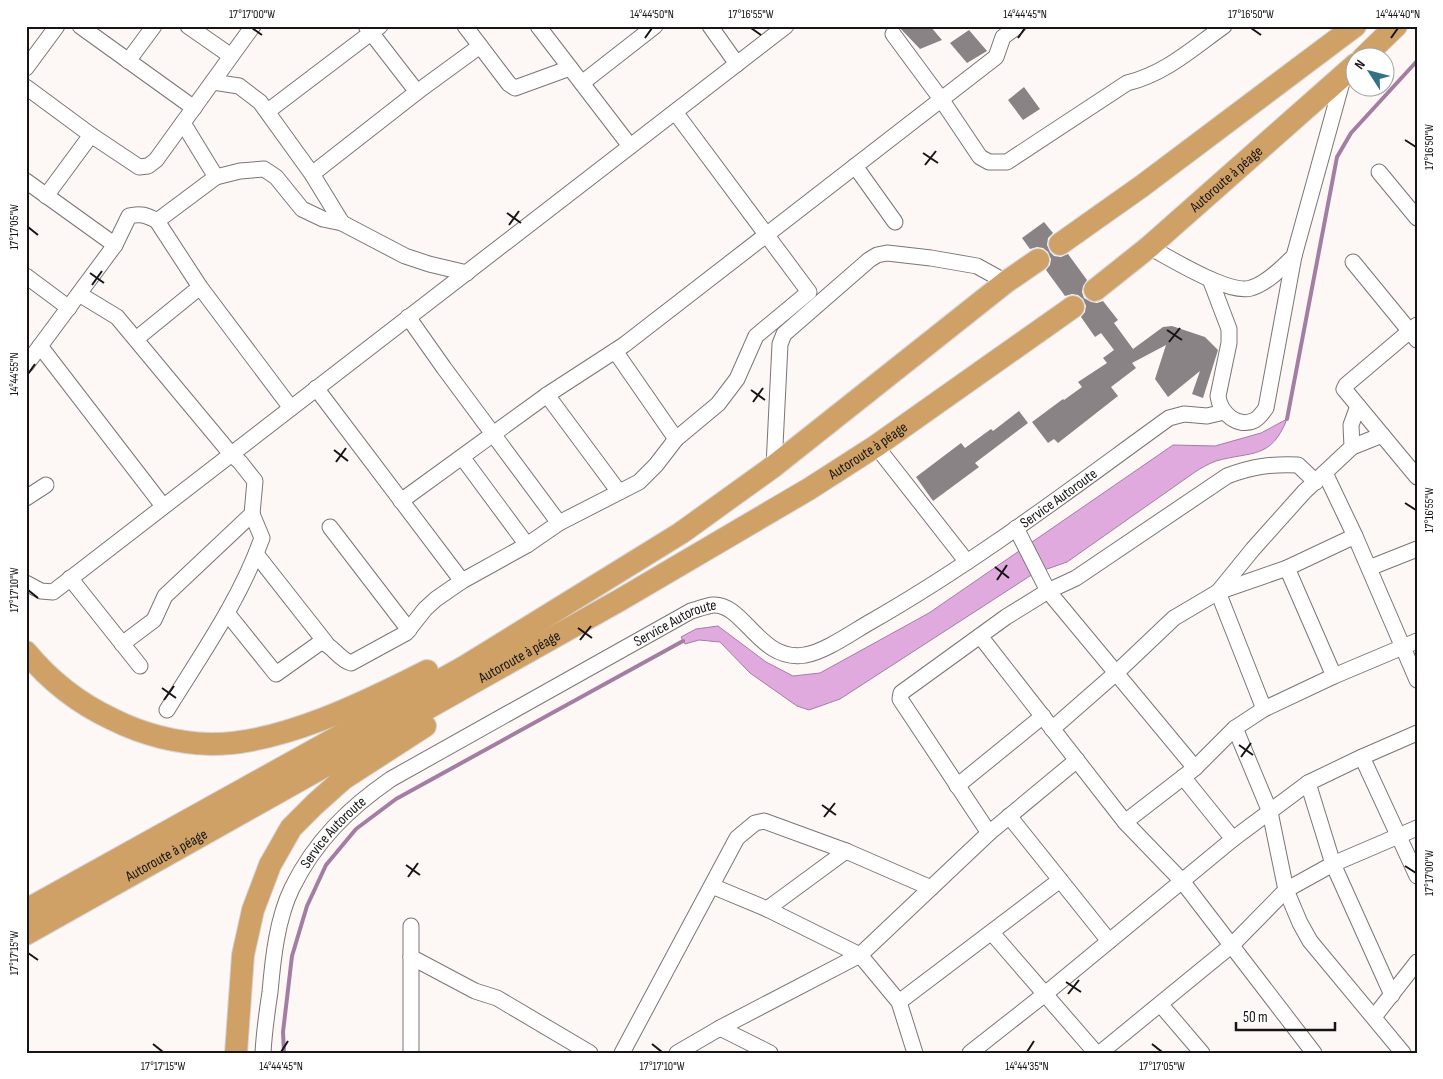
<svg xmlns="http://www.w3.org/2000/svg" width="1443" height="1079" font-family="'Sofia Sans Condensed',sans-serif">
	<style>
		.water { fill: #e1aadf; stroke: #a47da2 }
		.lines { fill: none; stroke-linecap: round; stroke-linejoin: round }
		.stream { stroke: #a47da2; stroke-width: 4 }
		.building { fill: #898385 }
		.minor-casing { stroke: #7b7675; stroke-width: 17 }
		.highway-casing { stroke: #d5d5d5; stroke-width: 24 }
		.minor { stroke: #fff; stroke-width: 15 }
		.highway { stroke: #d0a166; stroke-width: 22 }
		.ticks { fill: none; stroke: #161414; stroke-width: 2 }
		.labels { text-anchor: middle; stroke-width: 4.5; stroke-linejoin: round; paint-order: stroke }
		.street-label { font-size: 15px; fill: #161414; stroke: #fff }
		.neatline { fill: none; stroke: #161414; stroke-width: 2 }
		.ticks-label { font-size: 12px; text-anchor: middle; fill: #161414 }
	</style>
	<rect width="100%" height="100%" fill="#fdf8f6"/>
	<path class="water" d="M 1287,419 C 1271,460 1251,451 1216,461 C 1208,464 1201,468 1195,472 L 1067,562 L 1033,574 L 840,699 L 809,710 L 797,706 L 750,673 L 720,642 L 699,640 L 685,644 L 681,637 L 696,629 L 718,626 L 766,662 L 793,676 L 820,673 L 929,613 L 1173,445 L 1215,446 L 1261,433 Z"/>
	<g class="lines">
		<path class="stream" d="M 1287,419 L 1337,157 L 1351,133 L 1417,61
			M 284,1053 L 283,1032 L 292,956 L 307,906 L 326,865 L 356,829 L 396,799 L 683,641"/>
	</g>
	<path class="building" d="M 898,26 L 930,26 L 942,40 L 920,49 Z
		M 969,30 L 987,51 L 967,63 L 950,43 Z
		M 1024,87 L 1040,109 L 1023,120 L 1008,100 Z
		M 1044,222 L 1053,233 L 1048,238 L 1047,245 L 1050,252 L 1054,256 L 1061,257 L 1068,254 L 1087,280 L 1083,286 L 1082,292 L 1084,298 L 1091,302 L 1097,303 L 1103,301 L 1118,320 L 1114,323 L 1133,349 L 1163,327 L 1172,326 L 1205,337 L 1218,350 L 1203,398 L 1192,394 L 1200,371 L 1168,397 L 1155,379 L 1166,345 L 1132,363 L 1136,368 L 1111,387 L 1118,396 L 1058,443 L 1054,439 L 1048,443 L 1032,422 L 1063,399 L 1064,400 L 1082,387 L 1078,382 L 1107,363 L 1103,358 L 1114,350 L 1101,333 L 1095,337 L 1081,317 L 1085,312 L 1086,306 L 1083,299 L 1078,295 L 1072,294 L 1065,296 L 1046,270 L 1050,265 L 1051,259 L 1048,252 L 1043,248 L 1037,247 L 1030,249 L 1022,238 Z
		M 1019,411 L 1028,423 L 975,463 L 979,467 L 933,501 L 916,477 L 961,443 L 965,448 L 991,429 L 993,431 Z"/>
	<g class="lines">
		<defs>
			<g id="minor">
				<path d="M 80,26 L 194,108"/>
				<path d="M 188,26 L 231,56"/>
				<path d="M 366,26 L 417,92"/>
				<path d="M 465,26 L 509,84 L 515,88 L 570,68"/>
				<path d="M 538,26 L 630,146"/>
				<path d="M 710,26 L 737,64"/>
				<path d="M 893,34 L 941,99 L 980,157 L 989,162 L 1007,162 L 1127,83 C 1165,74 1193,48 1224,26"/>
				<path d="M 128,61 L 154,26"/>
				<path d="M 26,68 L 57,26"/>
				<path d="M 213,82 L 239,86 L 260,102 L 312,174 L 342,223"/>
				<path d="M 582,83 L 655,26"/>
				<path d="M 26,87 L 91,135 L 139,167 L 148,166 L 156,160 L 253,26"/>
				<path d="M 268,111 L 380,26"/>
				<path d="M 183,123 L 216,177"/>
				<path d="M 855,166 L 895,222"/>
				<path d="M 1379,172 L 1417,218"/>
				<path d="M 312,174 L 417,92 L 480,46"/>
				<path d="M 26,181 L 115,245"/>
				<path d="M 46,196 L 91,135"/>
				<path d="M 157,221 L 216,177 L 240,171 L 264,169 L 276,177 L 302,209 L 323,219 L 342,223 L 405,256 L 429,264 L 467,273"/>
				<path d="M 1149,247 C 1170,258 1229,295 1251,288 C 1266,284 1283,267 1294,256 L 1344,75"/>
				<path d="M 1353,262 L 1417,340"/>
				<path d="M 26,276 L 69,308"/>
				<path d="M 1210,279 L 1229,329 L 1229,343 L 1218,396 C 1220,413 1238,429 1255,420 C 1260,417 1263,412 1266,408 L 1294,256"/>
				<path d="M 79,294 L 117,317 L 231,454 L 240,462 L 255,481 L 252,514 L 165,596 L 154,620 L 122,644"/>
				<path d="M 408,317 L 444,368 L 559,523"/>
				<path d="M 1417,325 L 1346,385 L 1344,389 L 1417,477"/>
				<path d="M 136,339 L 200,287"/>
				<path d="M 40,346 L 163,506"/>
				<path d="M 615,351 L 676,439"/>
				<path d="M 26,365 L 115,245 L 129,216 C 140,213 147,215 157,221 L 200,287 L 291,408"/>
				<path d="M 316,388 L 462,581"/>
				<path d="M 547,395 L 619,492"/>
				<path d="M 876,446 L 967,562"/>
				<path d="M 1352,447 L 1382,435"/>
				<path d="M 462,457 L 527,545"/>
				<path d="M 774,466 L 780,344 L 784,334 L 869,260 L 877,255 L 887,253 L 931,258 L 977,266 L 1006,282"/>
				<path d="M 1325,473 L 1355,536 L 1417,680"/>
				<path d="M 26,498 L 46,485"/>
				<path d="M 401,501 L 547,395 L 624,345 L 996,57 L 1003,37 L 1018,26"/>
				<path d="M 330,527 L 409,630"/>
				<path d="M 1016,528 L 1048,591 L 1195,768"/>
				<path d="M 256,554 L 326,643"/>
				<path d="M 1287,568 L 1355,536"/>
				<path d="M 1369,568 L 1417,549"/>
				<path d="M 70,578 L 140,666"/>
				<path d="M 26,583 L 41,591 L 53,592 L 786,26"/>
				<path d="M 227,613 L 276,674 L 321,642 C 333,645 338,659 351,663 L 406,633 L 425,609 L 436,599 L 462,581 L 527,545 L 559,523 L 639,482 L 656,465 L 676,439 L 718,404 L 737,379 L 756,336 L 809,292 L 675,112"/>
				<path d="M 980,636 L 1125,822 L 1182,881 L 1314,1053"/>
				<path d="M 1264,709 L 1218,592 L 1287,568 L 1334,676"/>
				<path d="M 167,710 C 201,655 240,600 262,538 L 252,514"/>
				<path d="M 1235,728 L 1270,812 L 1286,890 L 1300,923 L 1310,941 L 1403,1053"/>
				<path d="M 1052,729 L 1116,673 L 1174,618 L 1218,592 L 1253,549 L 1304,492 L 1352,447 L 1351,425 L 1358,406"/>
				<path d="M 1362,757 L 1417,876"/>
				<path d="M 1183,777 L 1233,839"/>
				<path d="M 1308,783 L 1333,864 L 1392,995"/>
				<path d="M 957,786 L 1043,716"/>
				<path d="M 1009,816 L 1109,941"/>
				<path d="M 1125,822 L 1195,768 L 1235,728 L 1264,709 L 1334,676 L 1417,641"/>
				<path d="M 989,833 L 900,699 L 901,693 L 1006,617 L 1048,591 L 1076,578 L 1227,476 C 1253,466 1271,464 1298,465 L 1316,482"/>
				<path d="M 712,886 L 767,909 L 860,955 L 899,1002 L 915,1053"/>
				<path d="M 767,909 L 846,851"/>
				<path d="M 411,926 L 411,957"/>
				<path d="M 992,933 L 1096,1053"/>
				<path d="M 899,1002 L 1060,880"/>
				<path d="M 1161,1005 L 1202,1053"/>
				<path d="M 1374,1017 L 1417,962"/>
				<path d="M 720,1028 L 770,1053"/>
				<path id="s1" d="M 263,1053 C 264,1033 267,1012 270,992 C 273,958 277,919 292,888 C 315,841 349,808 391,779 L 691,611 C 698,609 706,606 713,605 C 744,603 760,663 805,655 C 825,652 854,631 872,621 C 977,561 1072,488 1169,418 L 1184,414 L 1207,416 L 1224,412"/>
				<path d="M 411,1053 L 411,957 L 475,991 L 497,998 L 590,1053"/>
				<path d="M 622,1053 L 737,838 L 755,823 L 764,821 L 846,851 L 931,888"/>
				<path d="M 677,1053 L 720,1028 L 860,955 L 989,833 L 1077,760"/>
				<path d="M 970,1053 L 1045,994 L 1233,839 L 1308,783 L 1362,757 L 1417,733"/>
				<path d="M 1100,1053 L 1232,945 L 1286,890 L 1333,864 L 1417,828"/>
			</g>
			<g id="highway">
				<path d="M 1363,58 L 1396,26"/>
				<path d="M 1060,244 L 1142,186 L 1355,26"/>
				<path id="s2" d="M 1095,290 L 1149,247 L 1356,64"/>
				<path d="M 26,652 C 50,681 78,703 112,719 C 142,734 176,743 210,744 C 279,745 366,702 427,671"/>
				<path d="M 26,910 L 464,667 L 681,533 L 774,466 L 1006,282 L 1038,260"/>
				<path id="s3" d="M 26,934 L 620,600 L 809,489 L 876,446 L 1073,307"/>
				<path d="M 236,1053 L 243,955 L 253,910 L 270,865 L 291,828 L 315,804 L 343,779 L 425,726"/>
			</g>
		</defs>
		<use href="#minor" class="minor-casing"/>
		<use href="#highway" class="highway-casing"/>
		<use href="#minor" class="minor"/>
		<use href="#highway" class="highway"/>
	</g>
	<path class="ticks" d="M 252,28 L 262,35M 751,28 L 761,35M 1251,28 L 1261,35M 645,38 L 652,28M 1018,38 L 1025,28M 1391,38 L 1398,28M 1405,140 L 1416,147M 923,153 L 938,163M 925,165 L 936,151M 507,213 L 521,223M 509,225 L 519,211M 28,227 L 38,235M 90,273 L 104,283M 92,285 L 102,271M 1167,330 L 1182,340M 1169,342 L 1180,328M 28,374 L 35,364M 751,390 L 765,400M 753,402 L 763,388M 334,450 L 348,461M 336,462 L 346,448M 1405,503 L 1416,510M 995,567 L 1009,578M 997,580 L 1007,565M 28,590 L 38,598M 578,628 L 592,638M 580,640 L 591,626M 162,688 L 176,698M 164,700 L 174,686M 1239,745 L 1253,755M 1241,757 L 1251,743M 822,805 L 836,815M 824,817 L 835,803M 406,865 L 420,875M 1405,866 L 1416,873M 408,877 L 418,863M 28,953 L 38,960M 1066,982 L 1081,992M 1068,994 L 1079,980M 153,1044 L 163,1052M 652,1044 L 662,1052M 1152,1044 L 1162,1052M 281,1052 L 288,1041M 1027,1052 L 1034,1041"/>
	<g class="labels">
		<g class="street-label">
			<text dy="5" stroke="none"><textPath href="#s2" startOffset="172">Autoroute à péage</textPath></text>
			<text dy="5" stroke="none"><textPath href="#s3" startOffset="971">Autoroute à péage</textPath></text>
			<text dy="5" stroke="none"><textPath href="#s1" startOffset="1092">Service Autoroute</textPath></text>
			<text dy="5" stroke="none"><textPath href="#s1" startOffset="642">Service Autoroute</textPath></text>
			<text dy="5" stroke="none"><textPath href="#s3" startOffset="566">Autoroute à péage</textPath></text>
			<text dy="5" stroke="none"><textPath href="#s1" startOffset="238">Service Autoroute</textPath></text>
			<text dy="5" stroke="none"><textPath href="#s3" startOffset="161">Autoroute à péage</textPath></text>
		</g>
	</g>
	<rect width="1443" height="1079" fill="none" stroke="#ffffff" stroke-width="55"/>
	<g transform="translate(1370 72) rotate(306)"><circle r="24" fill="#ffffff" stroke="#a2a1a1"/>
	<path d="M0-4L9 19L0 12L-9 19Z" fill="#337186"/>
	<text y="-8" font-size="14" font-weight="bold" text-anchor="middle" fill="#161414">N</text>
	</g>
	<path d="M1236 1022v8h99v-8" fill="none" stroke="#161414" stroke-width="2.5"/>
	<text x="1243" y="1022" font-size="15" fill="#161414" stroke="#ffffff" stroke-width="4" paint-order="stroke">50 m</text>
	<rect x="28" y="28" width="1388" height="1024" class="neatline"/>
	<g class="ticks-label">
		<text x="252" y="18">17°17'00"W</text>
		<text x="652" y="18">14°44'50"N</text>
		<text x="751" y="18">17°16'55"W</text>
		<text x="1025" y="18">14°44'45"N</text>
		<text x="1251" y="18">17°16'50"W</text>
		<text x="1398" y="18">14°44'40"N</text>
		<text transform="translate(1429 147) rotate(-90)" y="4">17°16'50"W</text>
		<text transform="translate(14 227) rotate(-90)" y="4">17°17'05"W</text>
		<text transform="translate(14 374) rotate(-90)" y="4">14°44'55"N</text>
		<text transform="translate(1429 510) rotate(-90)" y="4">17°16'55"W</text>
		<text transform="translate(14 590) rotate(-90)" y="4">17°17'10"W</text>
		<text transform="translate(1429 873) rotate(-90)" y="4">17°17'00"W</text>
		<text transform="translate(14 953) rotate(-90)" y="4">17°17'15"W</text>
		<text x="163" y="1070">17°17'15"W</text>
		<text x="281" y="1070">14°44'45"N</text>
		<text x="662" y="1070">17°17'10"W</text>
		<text x="1027" y="1070">14°44'35"N</text>
		<text x="1162" y="1070">17°17'05"W</text>
	</g>
</svg>
